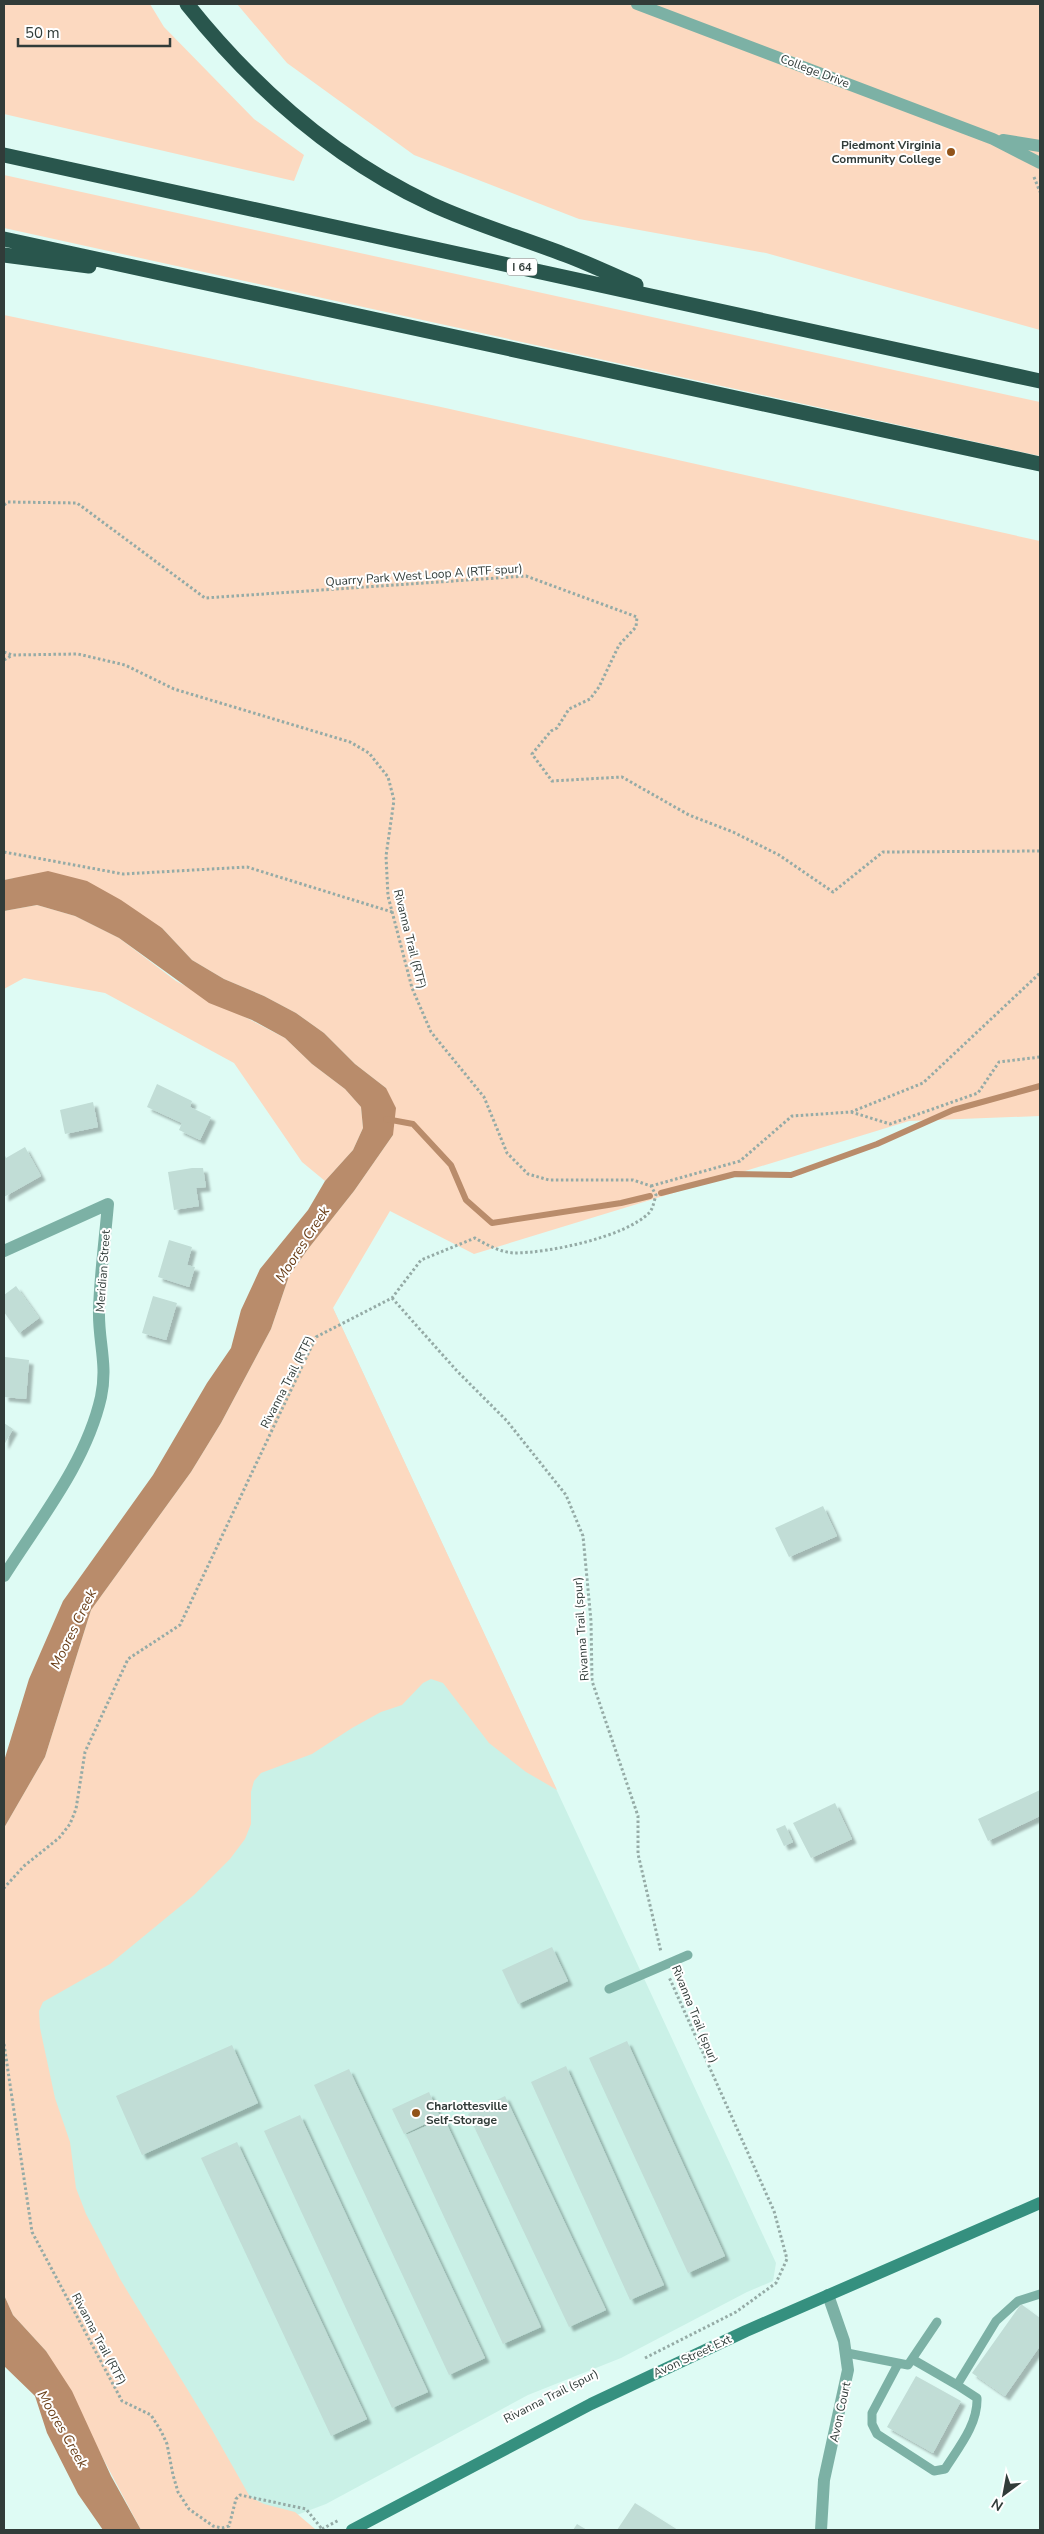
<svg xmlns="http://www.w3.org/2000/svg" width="1044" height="2534" font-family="'Nunito Sans',sans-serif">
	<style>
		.built { fill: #caf1e7 }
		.green { fill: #fcd9c0 }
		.water { fill: #b98c6b }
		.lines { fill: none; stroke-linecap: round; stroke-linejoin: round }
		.stream { stroke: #b98c6b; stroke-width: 6 }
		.building { fill: #c1ddd6; filter: url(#shadow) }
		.path { stroke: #95aba6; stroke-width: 3; stroke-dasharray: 2.5 2.5; stroke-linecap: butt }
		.lane { stroke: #7cb1a5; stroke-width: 9 }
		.street { stroke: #7cb1a5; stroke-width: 12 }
		.secondary { stroke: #35907f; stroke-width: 12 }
		.highway { stroke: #29564d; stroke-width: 15 }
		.poi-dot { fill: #915319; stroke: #fff; stroke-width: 2 }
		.labels { text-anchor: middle; stroke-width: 4; stroke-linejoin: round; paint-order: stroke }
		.shield { fill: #fff; stroke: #6f7674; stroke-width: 1 }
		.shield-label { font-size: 11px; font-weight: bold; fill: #313c39 }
		.street-label { font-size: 12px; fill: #313c39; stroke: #fff }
		.poi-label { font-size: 12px; font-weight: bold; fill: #313c39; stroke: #fff; text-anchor: end }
		.water-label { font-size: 14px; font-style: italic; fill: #693d16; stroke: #fff }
	</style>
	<defs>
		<filter id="shadow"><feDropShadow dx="4.5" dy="4.5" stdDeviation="1" flood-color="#0004"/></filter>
	</defs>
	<rect width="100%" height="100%" fill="#defbf4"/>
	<path class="built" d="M 333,1308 L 776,2263 L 773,2281 L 747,2292 L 621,2358 L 528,2395 L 326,2504 L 257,2530 L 4,2224 L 4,1935 Z"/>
	<path class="green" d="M 4,4 L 150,4 L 164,27 L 254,119 L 304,155 L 294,181 L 4,114 Z
		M 237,4 L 1040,4 L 1040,330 L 766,253 L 579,219 L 414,155 L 287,63 Z
		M 4,175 L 1040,402 L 1040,456 L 4,228 Z
		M 4,315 L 441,407 L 1040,541 L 1040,1116 L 909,1121 L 474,1254 L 390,1211 L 333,1308 L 557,1790 L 526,1772 L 489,1743 L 443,1683 L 431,1679 L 423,1683 L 402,1705 L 381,1712 L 352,1728 L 312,1754 L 261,1773 L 254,1781 L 251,1792 L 251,1824 L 245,1839 L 230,1859 L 194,1895 L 110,1964 L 43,2002 L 39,2011 L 40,2028 L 55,2098 L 70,2142 L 76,2188 L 86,2214 L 120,2279 L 211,2428 L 250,2497 L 264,2504 L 295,2512 L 315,2529 L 312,2530 L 141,2530 L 46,2351 L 13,2315 L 4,2295 L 4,1828 L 45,1757 L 91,1610 L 191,1472 L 221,1423 L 271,1329 L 289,1276 L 308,1249 L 354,1191 L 393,1135 L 386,1088 L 355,1064 L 324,1033 L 296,1013 L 264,996 L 224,979 L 192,960 L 162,928 L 14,878 L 4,880 Z
		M 37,905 L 75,916 L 119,938 L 176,981 L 285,1038 L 312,1064 L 345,1089 L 361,1107 L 363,1128 L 353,1150 L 325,1181 L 302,1162 L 234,1063 L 105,993 L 24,978 L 4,989 L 4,911 Z"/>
	<path class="water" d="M 48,871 L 87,881 L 121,900 L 162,928 L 192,960 L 224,979 L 264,996 L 296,1013 L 324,1033 L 355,1064 L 386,1088 L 396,1108 L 393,1135 L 354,1191 L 308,1249 L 289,1276 L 271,1329 L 221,1423 L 191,1472 L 91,1610 L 45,1757 L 4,1828 L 4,1761 L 29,1679 L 63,1601 L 153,1475 L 207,1383 L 231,1348 L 241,1310 L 260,1269 L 308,1210 L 325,1181 L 353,1150 L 363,1128 L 361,1107 L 345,1089 L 312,1064 L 285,1038 L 252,1020 L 209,1003 L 119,938 L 75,916 L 37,905 L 4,911 L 4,880 Z
		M 4,2295 L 13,2315 L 46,2351 L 72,2391 L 111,2476 L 141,2530 L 103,2530 L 78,2494 L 47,2433 L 35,2396 L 4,2366 Z"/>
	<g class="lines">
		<path class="stream" d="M 386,1119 L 413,1124 L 451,1165 L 466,1200 L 492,1223 L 621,1203 L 650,1196
			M 661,1193 L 735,1174 L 791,1175 L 877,1144 L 953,1110 L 1040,1086"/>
	</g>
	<path class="building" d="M 157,1084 L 192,1101 L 190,1107 L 211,1117 L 200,1140 L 179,1130 L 182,1123 L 147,1107 Z
		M 93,1102 L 98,1127 L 65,1134 L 60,1110 Z
		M 25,1147 L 41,1176 L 4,1197 L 4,1153 L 6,1158 Z
		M 192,1168 L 203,1168 L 206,1187 L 196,1188 L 199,1206 L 174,1210 L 168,1172 Z
		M 169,1240 L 192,1247 L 187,1265 L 195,1267 L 189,1287 L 158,1277 Z
		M 16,1286 L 39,1318 L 19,1333 L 4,1312 L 4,1295 Z
		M 153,1296 L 177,1303 L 166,1340 L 142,1333 Z
		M 5,1357 L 29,1360 L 26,1399 L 4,1397 Z
		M 4,1423 L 13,1429 L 4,1445 Z
		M 823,1506 L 837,1536 L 789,1557 L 775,1528 Z
		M 1040,1790 L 1040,1816 L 988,1841 L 978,1819 Z
		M 835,1803 L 852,1839 L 811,1858 L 793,1823 Z
		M 785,1825 L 793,1842 L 784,1846 L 776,1829 Z
		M 552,1947 L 568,1981 L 518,2004 L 502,1970 Z
		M 627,2041 L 725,2256 L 688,2273 L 589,2058 Z
		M 232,2045 L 258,2103 L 142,2155 L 116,2096 Z
		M 566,2066 L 664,2285 L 630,2300 L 531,2082 Z
		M 349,2069 L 485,2358 L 449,2375 L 314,2085 Z
		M 429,2092 L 440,2117 L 404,2134 L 392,2109 Z
		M 505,2096 L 606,2310 L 569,2327 L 468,2114 Z
		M 300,2115 L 428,2392 L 392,2408 L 264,2131 Z
		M 444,2118 L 541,2327 L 503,2344 L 406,2135 Z
		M 237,2142 L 367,2419 L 331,2436 L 201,2158 Z
		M 1021,2304 L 1040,2318 L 1040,2346 L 1005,2396 L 972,2373 Z
		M 916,2376 L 961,2401 L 933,2453 L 887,2427 Z
		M 635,2503 L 678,2530 L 617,2530 Z
		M 577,2524 L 587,2530 L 573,2530 Z"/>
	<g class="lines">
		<path class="path" d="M 1034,177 L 1040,192
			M 4,505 L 8,502 L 77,503 L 205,598 L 526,576 L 637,617 L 636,627 L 619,645 L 599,687 L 590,699 L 569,709 L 557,728 L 551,731 L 532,754 L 552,781 L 622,777 L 689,815 L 733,832 L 779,855 L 833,892 L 883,852 L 1040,851
			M 4,652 L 12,655 L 78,654 L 125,665 L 174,689 L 350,742 L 369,753 L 388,777 L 394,800 L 386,856 L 388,896 L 412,988 L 431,1032 L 484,1097 L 507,1153 L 528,1174 L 549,1180 L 633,1180 L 651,1186 L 656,1195 C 654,1201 653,1209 649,1213 C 625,1237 549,1253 514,1253 C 500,1252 487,1245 475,1238 L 421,1260 L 392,1298 L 316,1337 L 180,1625 L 128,1659 L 85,1752 L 76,1809 L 70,1824 L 59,1838 L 24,1866 L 4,1888
			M 4,660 L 11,656
			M 4,852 L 123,874 L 247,867 L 392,912
			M 851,1112 L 890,1124 L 978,1093 L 999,1062 L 1040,1057
			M 651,1186 L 740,1161 L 792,1116 L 851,1112 L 923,1083 L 1040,973
			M 392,1298 L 457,1371 L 507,1421 L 566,1495 L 583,1536 L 591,1621 L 592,1681 L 638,1816 L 638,1854 L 661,1952
			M 4,2044 L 32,2232 L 122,2401 L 151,2415 L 161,2431 L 167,2444 L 173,2475 L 178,2492 L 189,2509 L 213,2526 L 222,2528 L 229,2526 L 236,2499 L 240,2495 L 306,2509 L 322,2529 L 320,2530
			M 645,2358 L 736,2312 L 776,2283 L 787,2259 L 774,2211 L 669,1977
			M 322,2529 L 339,2520"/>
		<path class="lane" d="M 609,1989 L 688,1955
			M 847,2353 L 908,2365 L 937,2322
			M 912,2359 L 957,2385 L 996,2321 L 1018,2301 L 1040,2294
			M 898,2364 L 872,2413 L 872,2424 L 877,2434 L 934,2471 L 945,2469 C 959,2447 978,2424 977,2398 L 957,2385"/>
		<path class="street" d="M 637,4 L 993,139 L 1040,163
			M 1003,140 L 1040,146
			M 4,1251 L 108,1204 C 105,1239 100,1275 99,1310 C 98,1341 108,1364 101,1397 C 86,1463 40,1519 4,1576
			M 821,2530 L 824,2480 L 848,2370 L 844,2341 L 828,2295"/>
		<path class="secondary" d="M 352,2530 L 591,2404 L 746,2331 L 1040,2203"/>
		<path class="highway" d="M 187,4 C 254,88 333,158 431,204 C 474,224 519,237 563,254 C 588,263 612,275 636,285
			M 4,155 L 1040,381
			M 4,239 L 1040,464
			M 4,255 L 89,266"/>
	</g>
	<g class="poi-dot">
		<circle cx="951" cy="152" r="5"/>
		<circle cx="416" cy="2113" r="5"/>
	</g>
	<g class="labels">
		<rect class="shield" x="507" y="258.5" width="30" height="17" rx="4"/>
		<g class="shield-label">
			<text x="522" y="271">I 64</text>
		</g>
		<g class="street-label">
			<text transform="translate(815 71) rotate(21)" y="4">College Drive</text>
			<text transform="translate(424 575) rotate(-4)" y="4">Quarry Park West Loop A (RTF spur)</text>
			<text transform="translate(410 939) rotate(76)" y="4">Rivanna Trail (RTF)</text>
			<text transform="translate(103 1271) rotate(-86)" y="4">Meridian Street</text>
			<text transform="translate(287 1382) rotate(-63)" y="4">Rivanna Trail (RTF)</text>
			<text transform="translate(581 1629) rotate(-94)" y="4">Rivanna Trail (spur)</text>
			<text transform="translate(695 2014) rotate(68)" y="4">Rivanna Trail (spur)</text>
			<text transform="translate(99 2339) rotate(62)" y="4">Rivanna Trail (RTF)</text>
			<text transform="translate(692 2356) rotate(-25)" y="4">Avon Street Ext</text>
			<text transform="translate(551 2396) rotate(-27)" y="4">Rivanna Trail (spur)</text>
			<text transform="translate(840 2412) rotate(-78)" y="4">Avon Court</text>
		</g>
		<g class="poi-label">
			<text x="941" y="149">Piedmont Virginia<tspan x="941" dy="14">Community College</tspan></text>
			<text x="426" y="2110" text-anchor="start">Charlottesville<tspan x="426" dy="14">Self-Storage</tspan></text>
		</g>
		<g class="water-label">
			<text transform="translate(302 1244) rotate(-57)" y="5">Moores Creek</text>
			<text transform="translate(73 1629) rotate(-64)" y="5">Moores Creek</text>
			<text transform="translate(63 2429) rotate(60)" y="5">Moores Creek</text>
		</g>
	</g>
	<rect width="1044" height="2534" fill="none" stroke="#313c39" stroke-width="10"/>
	<g transform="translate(1004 2494) rotate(212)" stroke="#ffffff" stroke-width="4" paint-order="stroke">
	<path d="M0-4L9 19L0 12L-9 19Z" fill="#313c39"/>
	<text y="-8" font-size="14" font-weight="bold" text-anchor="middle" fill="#313c39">N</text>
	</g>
	<path d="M18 38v8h152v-8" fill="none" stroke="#313c39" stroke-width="2.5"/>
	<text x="25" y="38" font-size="15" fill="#313c39" stroke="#ffffff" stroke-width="4" paint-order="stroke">50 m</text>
</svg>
